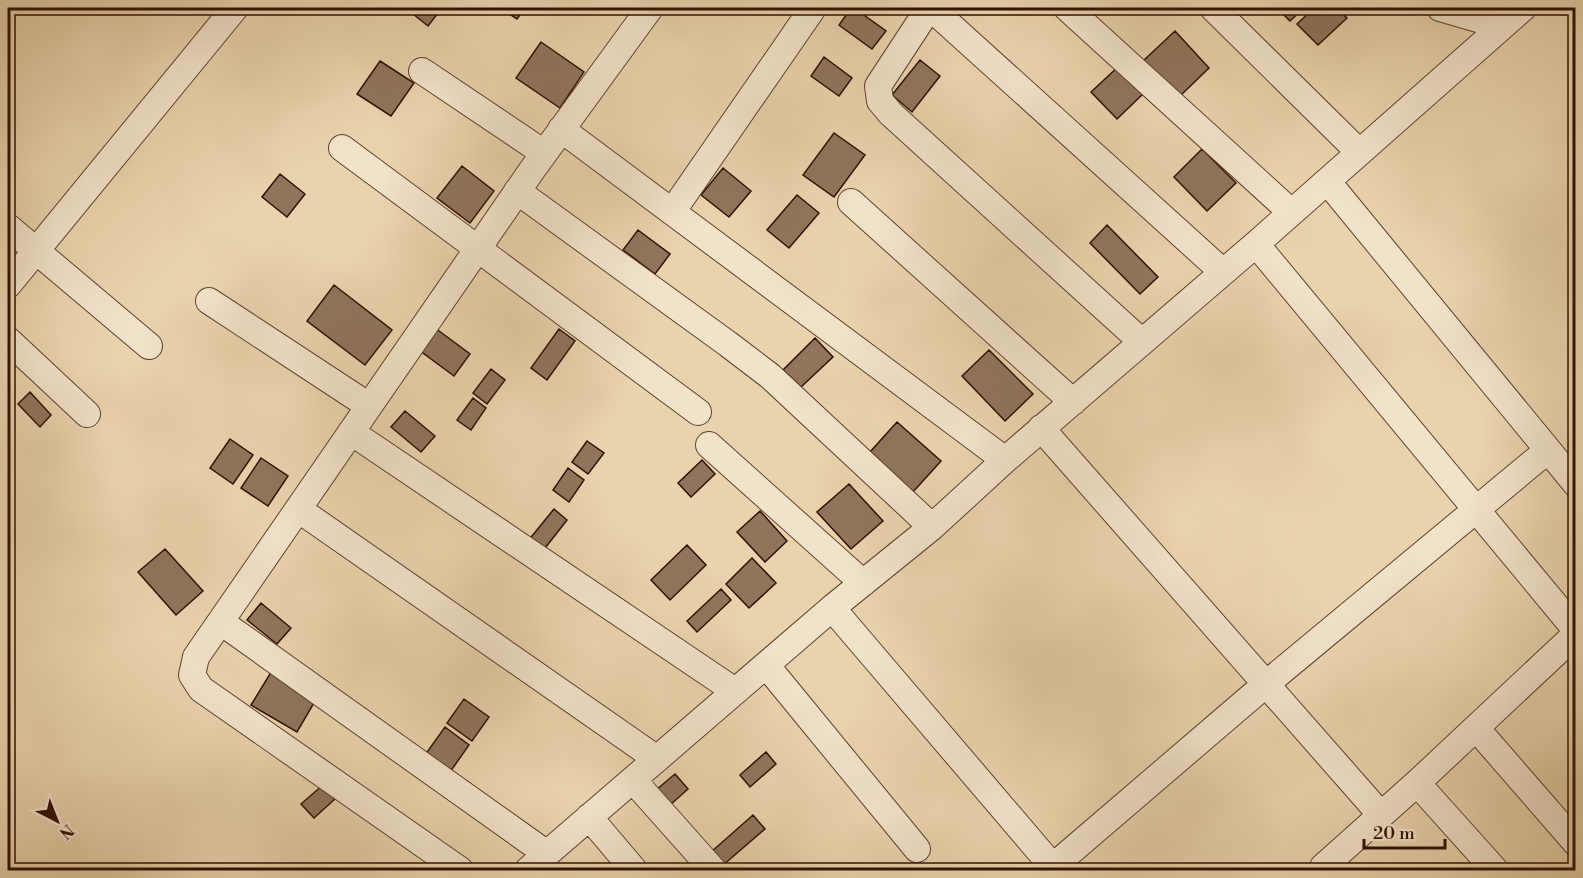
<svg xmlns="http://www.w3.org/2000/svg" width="1583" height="878" font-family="'Libre Bodoni',serif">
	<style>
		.building { fill: #90755c; stroke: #301005; stroke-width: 1.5 }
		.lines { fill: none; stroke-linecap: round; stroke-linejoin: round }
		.minor-casing { stroke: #5e412f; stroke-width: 28 }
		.minor { stroke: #f1e2ca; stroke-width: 26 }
	</style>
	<rect width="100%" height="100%" fill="#e9d3ad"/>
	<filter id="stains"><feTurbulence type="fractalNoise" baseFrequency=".00333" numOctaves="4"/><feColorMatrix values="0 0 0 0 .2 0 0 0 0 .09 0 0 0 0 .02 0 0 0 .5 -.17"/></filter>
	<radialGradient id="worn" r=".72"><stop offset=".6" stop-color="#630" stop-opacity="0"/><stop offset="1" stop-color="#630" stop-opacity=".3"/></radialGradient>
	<path class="building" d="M 418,8 L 442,8 L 428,26 L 413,14 Z
		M 500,8 L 525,8 L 517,19 Z
		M 851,8 L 854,8 L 886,31 L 872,49 L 839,25 Z
		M 1277,8 L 1304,8 L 1290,21 Z
		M 1314,8 L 1337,8 L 1347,18 L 1318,45 L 1297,24 Z
		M 1175,31 L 1209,68 L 1178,98 L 1143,61 Z
		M 541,42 L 584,72 L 560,108 L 516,78 Z
		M 824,57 L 852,78 L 839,96 L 811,76 Z
		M 920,60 L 940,76 L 912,112 L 892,95 Z
		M 380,61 L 414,83 L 391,116 L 357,94 Z
		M 1120,65 L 1146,91 L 1117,119 L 1091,92 Z
		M 834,133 L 865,155 L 834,197 L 803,175 Z
		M 1202,149 L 1236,183 L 1207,211 L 1174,177 Z
		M 462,166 L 494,191 L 470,223 L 437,198 Z
		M 723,168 L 751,191 L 729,217 L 701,195 Z
		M 280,174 L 305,194 L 287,217 L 262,197 Z
		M 797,195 L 819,213 L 789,248 L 767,230 Z
		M 1107,225 L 1158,277 L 1140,294 L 1090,243 Z
		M 638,230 L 670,254 L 655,274 L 623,250 Z
		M 334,285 L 392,330 L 365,365 L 307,321 Z
		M 431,325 L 470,354 L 454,376 L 415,347 Z
		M 559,329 L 575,341 L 547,380 L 531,368 Z
		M 815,338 L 833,357 L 801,387 L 783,370 Z
		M 989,350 L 1033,394 L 1005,421 L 962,376 Z
		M 491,369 L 505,380 L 487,404 L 473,393 Z
		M 30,392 L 51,415 L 40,427 L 18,404 Z
		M 473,398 L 486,408 L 471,430 L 457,420 Z
		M 405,411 L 435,436 L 421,452 L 391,427 Z
		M 897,422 L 941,461 L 913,492 L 870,452 Z
		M 230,439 L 253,455 L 233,484 L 210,468 Z
		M 587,441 L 604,453 L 588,474 L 572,462 Z
		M 261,458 L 288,476 L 268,506 L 241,488 Z
		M 702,460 L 715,474 L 691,497 L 678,483 Z
		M 568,468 L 584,480 L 569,502 L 553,490 Z
		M 849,484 L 883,521 L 851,549 L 817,512 Z
		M 554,509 L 567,520 L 542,552 L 528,541 Z
		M 760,511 L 787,541 L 765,562 L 737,532 Z
		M 687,545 L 706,565 L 670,600 L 651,580 Z
		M 165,549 L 203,591 L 176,615 L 138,572 Z
		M 752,558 L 776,583 L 749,608 L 726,584 Z
		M 721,589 L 731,600 L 697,632 L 687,621 Z
		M 261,603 L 291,628 L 277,644 L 247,620 Z
		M 273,669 L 318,696 L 297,732 L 251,705 Z
		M 464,699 L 489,717 L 472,741 L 447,723 Z
		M 445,727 L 469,745 L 450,772 L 425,755 Z
		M 766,752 L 776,764 L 750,787 L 740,775 Z
		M 675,774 L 688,789 L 669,806 L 656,790 Z
		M 323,785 L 335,799 L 314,818 L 301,804 Z
		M 753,815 L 765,829 L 722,866 L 710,853 Z"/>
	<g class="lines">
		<defs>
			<path id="minor" d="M 929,8 L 878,86 L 880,101 L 891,114 L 1142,342
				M 931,8 L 1223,272
				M 1067,8 L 1291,212
				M 1213,8 L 1359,152
				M 1440,8 L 1502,26
				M 422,71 L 544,153
				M 561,129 L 1005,460
				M 342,148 L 698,412
				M 1327,181 L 1576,484
				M 517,191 L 728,344 L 770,376 L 932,527
				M 851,202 L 1073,402
				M 672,212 L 813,8
				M 8,227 L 149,346
				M 1256,244 L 1576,630
				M 8,285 L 235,8
				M 209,301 L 369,406
				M 8,340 L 87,414
				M 1041,428 L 1381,815
				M 351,432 L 735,691
				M 709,445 L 863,583
				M 298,509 L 657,759
				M 832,608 L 1053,867
				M 221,622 L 547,854
				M 766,665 L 917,849
				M 1476,728 L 1576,843
				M 633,780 L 713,870
				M 1417,783 L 1495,870
				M 589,817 L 634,870
				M 460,870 L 201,689 L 192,675 L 196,657 L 532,170 L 650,8
				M 528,870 L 832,608 L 932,527 L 1005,460 L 1256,244 L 1523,8
				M 1049,870 L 1266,684 L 1548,450
				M 1322,870 L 1323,867 L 1417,783 L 1576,634"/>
		</defs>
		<use href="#minor" class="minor-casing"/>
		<use href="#minor" class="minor"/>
	</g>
	<rect width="1583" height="878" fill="none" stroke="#e9d3ad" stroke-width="30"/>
	<rect x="9" y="9" width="1565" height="860" fill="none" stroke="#301005" stroke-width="3"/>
	<rect x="15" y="15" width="1553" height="848" fill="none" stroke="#301005" stroke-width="1.5"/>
	<g transform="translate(57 821) rotate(138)" stroke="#f1e2ca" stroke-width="4.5" paint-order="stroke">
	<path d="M0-4.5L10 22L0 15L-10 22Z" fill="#301005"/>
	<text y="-9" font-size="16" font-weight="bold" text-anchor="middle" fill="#301005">N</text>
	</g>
	<path d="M1364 839v9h81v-9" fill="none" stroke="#301005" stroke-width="3"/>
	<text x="1373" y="839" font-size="18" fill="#301005" stroke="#f1e2ca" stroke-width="4.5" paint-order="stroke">20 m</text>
	<rect width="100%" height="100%" filter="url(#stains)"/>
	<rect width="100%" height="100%" fill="url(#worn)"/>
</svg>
